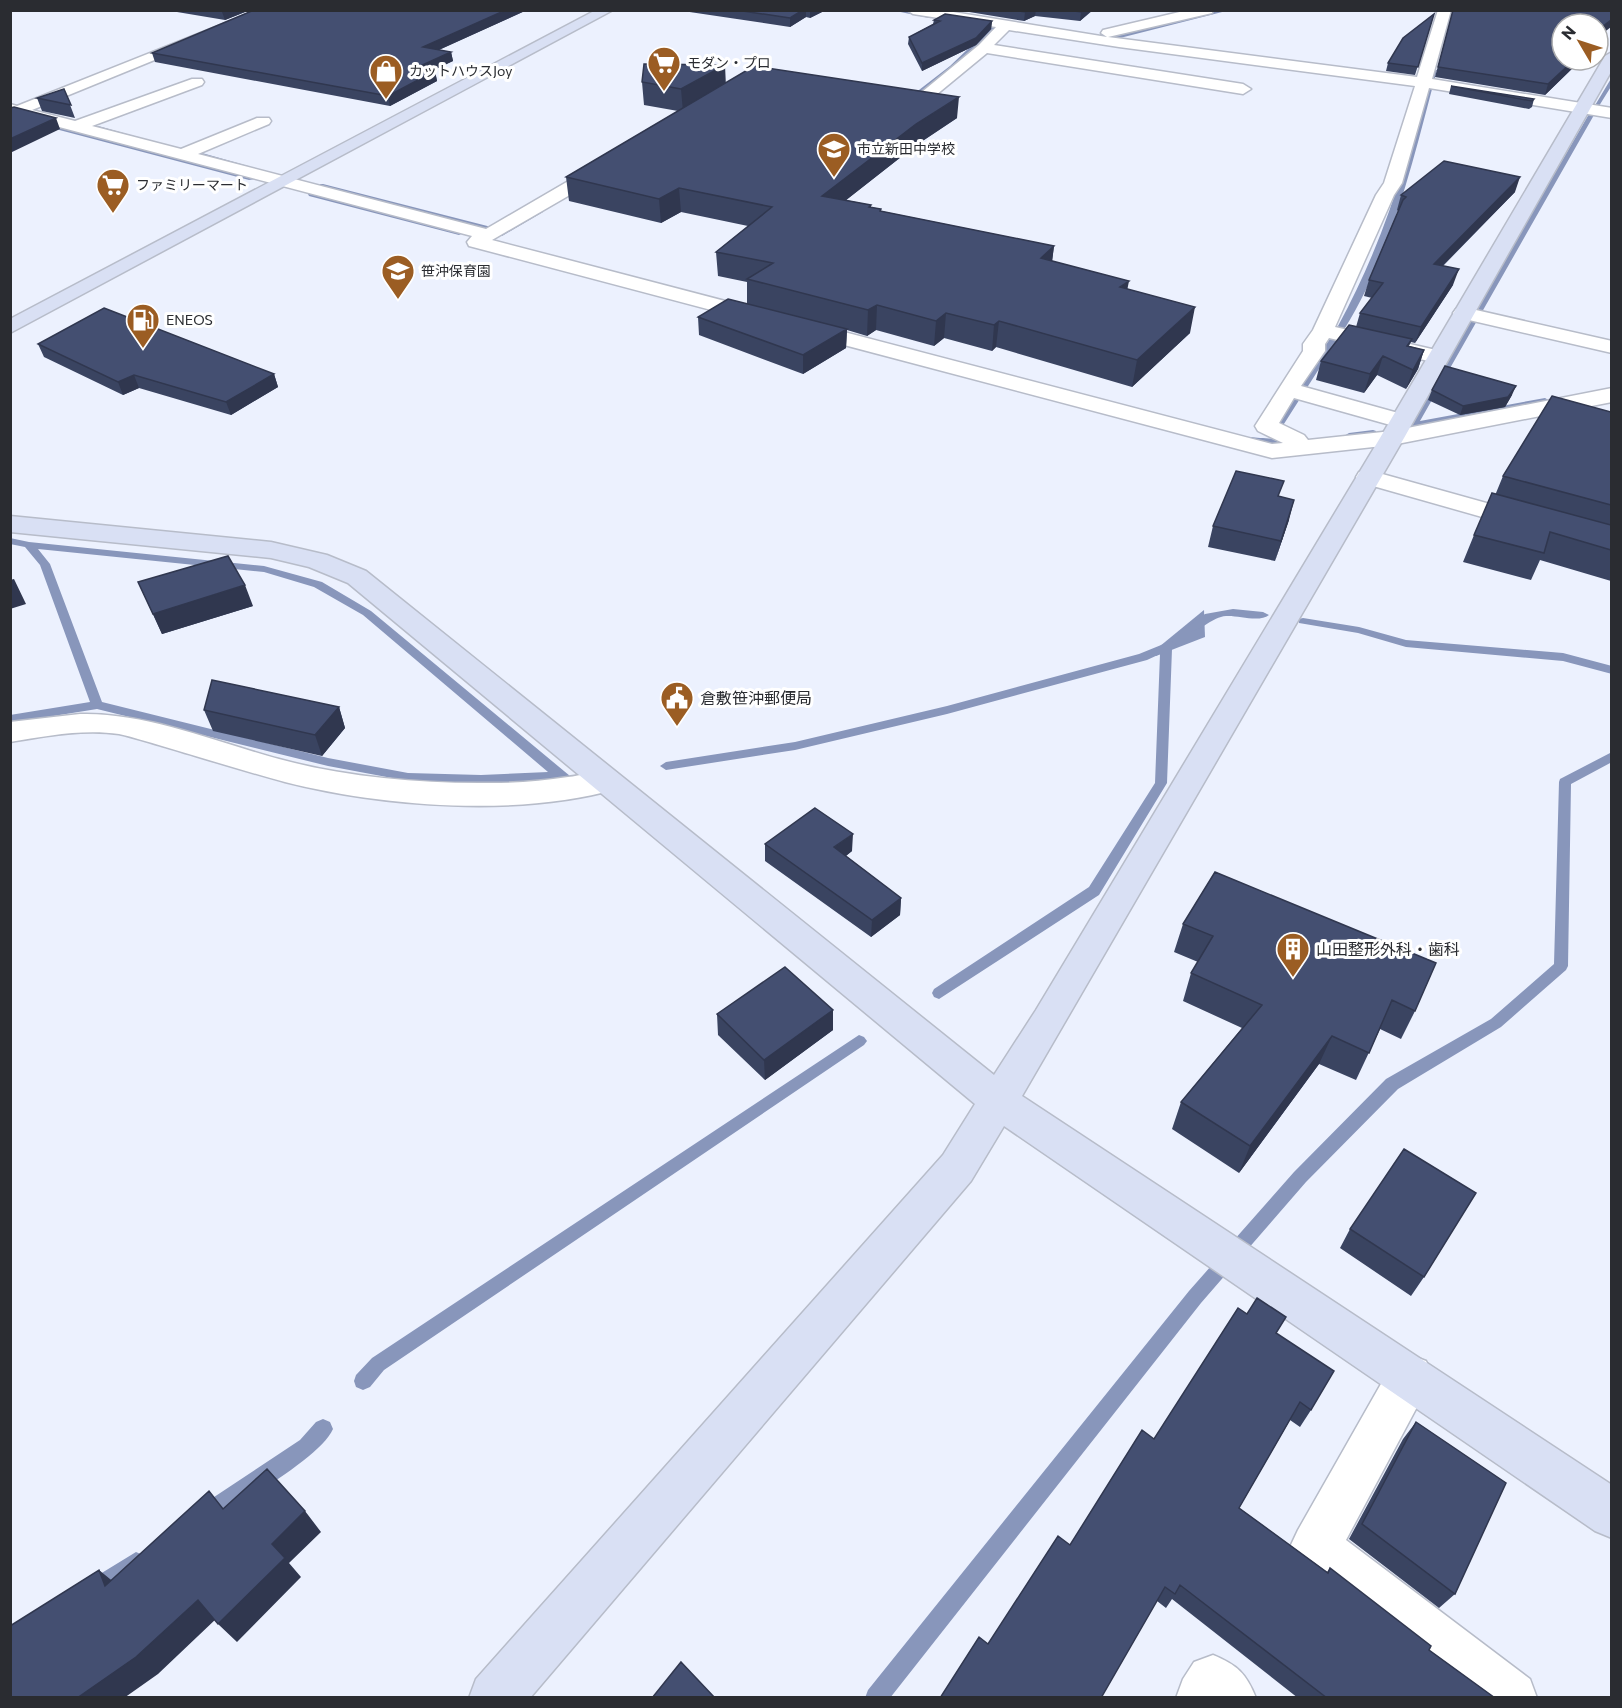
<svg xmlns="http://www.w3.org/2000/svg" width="1622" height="1708" font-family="Commissioner,'Noto Sans JP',sans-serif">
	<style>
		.water { fill: #8896bb }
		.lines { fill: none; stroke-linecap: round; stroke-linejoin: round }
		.stream { fill: #8896bb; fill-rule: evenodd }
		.street-casing { stroke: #b7bcc9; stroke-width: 3 }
		.secondary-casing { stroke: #b7bcc9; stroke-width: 3 }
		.street { fill: #fff; fill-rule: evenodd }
		.secondary { fill: #d9e0f4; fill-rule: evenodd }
		.wall { fill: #3a4461 }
		.shaded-wall { fill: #30374f }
		.building { fill: #444f71; stroke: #30374f; stroke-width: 1.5 }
		.labels { text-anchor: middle; stroke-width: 6; stroke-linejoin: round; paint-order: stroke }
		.far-poi-label { font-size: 14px; fill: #2a2c31; stroke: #fff; text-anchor: start }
		.poi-label { font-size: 16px; fill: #2a2c31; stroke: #fff; text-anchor: start }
	</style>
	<rect width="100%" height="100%" fill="#ecf1fe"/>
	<path class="water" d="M 1204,610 L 1205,637 L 1156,656 L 1154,651 Z"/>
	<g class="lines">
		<path class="stream" d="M 891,10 L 906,10 L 932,16 L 929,18 Z
			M 1219,10 L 1230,10 L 1116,39 L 1113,37 Z
			M 992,26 L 997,27 L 954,68 L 910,102 L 906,102 L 906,100 L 950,66 Z
			M 1432,69 L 1437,70 C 1414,157 1393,250 1345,328 L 1339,328 L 1338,326 C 1366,275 1387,222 1404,166 C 1414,134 1420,99 1432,69 Z
			M 1612,77 L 1612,85 L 1599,106 L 1594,107 Z
			M 10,113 L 253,178 L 255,179 L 249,180 L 10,117 Z
			M 1589,114 L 1594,115 L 1420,421 L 1545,398 L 1550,401 L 1545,404 L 1413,429 L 1406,428 L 1404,426 L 1410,423 Z
			M 94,126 L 98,126 L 152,141 L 147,142 L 94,128 Z
			M 202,153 L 248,166 L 249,167 L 246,169 L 200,156 Z
			M 323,184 L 503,230 L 536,210 L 543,212 L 502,236 L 320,188 L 320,184 Z
			M 312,192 L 462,231 L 463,233 L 459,235 L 309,196 L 308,194 Z
			M 1331,337 L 1338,339 L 1282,427 L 1276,427 L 1274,425 Z
			M 1373,430 L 1376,431 L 1376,435 L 1349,439 L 1344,436 L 1349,433 Z
			M 1251,437 C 1262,439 1292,438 1299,443 C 1286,451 1262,445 1248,442 L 1246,440 Z
			M 10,538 L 29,542 L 264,566 L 322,582 L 371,611 L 570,776 L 564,780 L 481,783 L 408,781 L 328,766 L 97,709 L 10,723 L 10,715 L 90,702 L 40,565 L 25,547 L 10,544 ZM 38,549 L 264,572 L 314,587 L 363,615 L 548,772 L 481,775 L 408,773 L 328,758 L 102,702 L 50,564 Z
			M 1233,609 L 1263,612 L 1269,615 C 1259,623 1238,615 1226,616 C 1211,617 1199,634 1186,631 L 1184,629 L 1205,614 Z
			M 1303,618 L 1359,627 L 1406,640 L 1563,653 L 1612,666 L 1612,674 L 1563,661 L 1406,647 L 1358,633 L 1299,623 L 1299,619 Z
			M 1171,641 L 1177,645 L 1172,649 L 1167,783 L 1099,895 L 939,999 L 934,997 L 932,993 L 934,989 L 1089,887 L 1155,783 L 1160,654 L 1147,660 L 947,714 L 795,750 L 666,770 L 660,766 L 666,762 L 795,742 L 947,706 L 1139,654 Z
			M 1612,752 L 1612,762 L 1571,784 L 1568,966 L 1566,970 L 1501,1027 L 1398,1089 L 1306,1182 L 1201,1303 L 890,1698 L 865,1698 L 868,1690 L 1189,1291 L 1294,1172 L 1386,1079 L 1491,1019 L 1554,964 L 1559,782 L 1560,779 Z
			M 859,1035 L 864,1037 L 867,1041 L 864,1045 L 384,1370 L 370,1387 L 363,1390 L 356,1387 L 354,1381 L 356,1375 L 372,1358 Z
			M 323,1419 L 330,1422 L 333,1429 C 321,1457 241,1502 213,1521 L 206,1524 L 199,1521 L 196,1514 L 199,1507 L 300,1440 L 316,1422 Z
			M 136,1552 L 143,1555 L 146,1562 L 143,1569 L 101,1596 L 94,1599 L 87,1596 L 84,1589 L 87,1582 Z"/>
		<defs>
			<path id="street" d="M 258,10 L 277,10 L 32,110 L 75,121 L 192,79 L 202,79 L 204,82 L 202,85 L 92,126 L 181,149 L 257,118 L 269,118 L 271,121 L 269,124 L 198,154 L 486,229 L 601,162 L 613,162 L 615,166 L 613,170 L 492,240 L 1272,444 L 1283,443 L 1258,431 L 1255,426 L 1303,351 L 1303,344 L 1313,330 L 1376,195 L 1384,183 L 1415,86 L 1119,47 L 1009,30 L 994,45 L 1243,84 L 1251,89 L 1243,94 L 987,53 L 919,109 L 914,111 L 886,105 L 883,102 L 891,97 L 911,101 L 979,45 L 996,27 L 913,14 L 907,10 L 941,10 L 1107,37 L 1101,33 L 1103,30 L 1188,10 L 1213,10 L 1212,13 L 1108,37 L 1417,77 L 1438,10 L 1451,10 L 1432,79 L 1612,108 L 1612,118 L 1429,88 L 1402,183 L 1394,195 L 1335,327 L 1445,352 L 1448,357 L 1445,362 L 1437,363 L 1329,338 L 1325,344 L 1325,351 L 1301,386 L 1409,416 L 1412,421 L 1409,426 L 1401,428 L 1294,398 L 1279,423 L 1304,435 L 1308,440 L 1392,431 L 1612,388 L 1612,402 L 1392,445 L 1272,458 L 469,246 L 467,242 L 472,236 L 10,114 L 10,104 L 17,106 Z
				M 1463,307 L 1612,341 L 1612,353 L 1456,317 L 1453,313 L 1456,309 Z
				M 1368,470 L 1612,538 L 1612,554 L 1359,482 L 1356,477 L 1359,472 Z
				M 80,714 C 145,712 216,742 279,759 C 345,777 423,784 491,783 C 517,783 543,781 568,777 C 585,775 600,769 617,773 L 622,781 L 617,789 C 518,817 384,807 285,782 C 244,771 203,758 162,746 C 148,742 133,737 119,734 C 83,729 46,736 10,742 L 10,722 Z
				M 1410,1355 L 1426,1361 L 1433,1377 L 1346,1540 L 1530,1679 L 1537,1698 L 1468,1698 L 1298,1564 L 1290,1547 L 1298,1530 L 1394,1361 Z
				M 1213,1655 C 1237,1665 1246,1673 1256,1698 L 1176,1698 L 1183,1679 L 1194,1662 Z"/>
			<path id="secondary" d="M 596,10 L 613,10 L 10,333 L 10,319 Z
				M 1612,52 L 1612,70 L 1404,438 L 1022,1096 L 1612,1485 L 1612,1538 L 1595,1531 L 1004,1126 L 971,1181 L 530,1698 L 469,1698 L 476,1679 L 943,1155 L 975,1104 L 348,583 L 309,567 L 271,558 L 10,532 L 10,516 L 271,542 L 327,555 L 366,571 L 994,1075 L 1036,1010 L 1380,438 L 1605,56 Z"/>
		</defs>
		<use href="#street" class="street-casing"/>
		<use href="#secondary" class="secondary-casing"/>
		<use href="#street" class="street"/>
		<use href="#secondary" class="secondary"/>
	</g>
	<path class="wall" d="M 177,10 L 250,10 L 225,20 L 177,12 Z
		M 527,10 L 439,50 L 451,52 L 453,61 L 432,71 L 435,71 L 437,81 L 390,106 L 155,62 L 152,53 Z
		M 676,10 L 826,10 L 810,18 L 806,17 L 790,27 Z
		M 963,10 L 1102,10 L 1100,12 L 1092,11 L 1080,21 L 1035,16 L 1024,21 L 963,11 Z
		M 1453,11 L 1562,60 L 1581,60 L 1545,95 L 1435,77 Z
		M 1434,14 L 1415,75 L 1386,71 L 1388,63 Z
		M 934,20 L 992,21 L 991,29 L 976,45 L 922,71 L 908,44 L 909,37 L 933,24 Z
		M 642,82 L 725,83 L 957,118 L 915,146 L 846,200 L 871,205 L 871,207 L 881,209 L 881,211 L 1054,246 L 1052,261 L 1127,289 L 1190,333 L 1132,387 L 996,347 L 992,351 L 944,338 L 934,346 L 876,330 L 867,336 L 847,330 L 846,348 L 803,374 L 699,335 L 698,317 L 747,304 L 747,282 L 718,276 L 716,252 L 748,226 L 681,212 L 661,223 L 569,201 L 566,177 L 678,111 L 644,105 Z
		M 1451,86 L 1534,99 L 1532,107 L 1529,109 L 1449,94 Z
		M 64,89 L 75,118 L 42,111 L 37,98 Z
		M 1515,192 L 1443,266 L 1453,285 L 1415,343 L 1411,342 L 1409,346 L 1424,350 L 1418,369 L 1406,389 L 1377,375 L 1364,393 L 1316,380 L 1321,361 L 1356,327 L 1360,313 L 1372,298 L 1364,296 L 1369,280 L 1398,211 L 1397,210 L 1401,195 Z
		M 38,344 L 274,374 L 278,387 L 231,415 L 139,388 L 123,395 L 44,357 Z
		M 1432,390 L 1512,395 L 1505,407 L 1460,415 L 1428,400 Z
		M 1611,412 L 1611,581 L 1540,560 L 1531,580 L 1463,562 L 1474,535 L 1496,493 L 1503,476 Z
		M 1280,497 L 1289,520 L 1275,561 L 1208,547 L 1213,526 Z
		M 138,582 L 253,606 L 162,634 Z
		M 339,707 L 345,728 L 322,756 L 213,731 L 204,710 Z
		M 765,844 L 852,851 L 846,856 L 901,898 L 900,915 L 871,937 L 765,861 Z
		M 1215,872 L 1415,1011 L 1401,1039 L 1380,1029 L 1356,1080 L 1319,1064 L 1239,1173 L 1172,1129 L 1181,1102 L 1242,1028 L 1183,1001 L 1191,973 L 1198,962 L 1174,952 L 1183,924 Z
		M 833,1010 L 833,1030 L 765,1080 L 718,1035 L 717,1014 Z
		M 1350,1229 L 1424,1277 L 1411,1296 L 1340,1248 Z
		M 1247,1314 L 1286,1317 L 1276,1333 L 1311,1410 L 1300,1427 L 1290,1420 L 1239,1508 L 1327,1572 L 1330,1568 L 1429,1650 L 1495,1698 L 1298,1698 L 1172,1599 L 1166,1608 L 1157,1601 L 988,1644 L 1070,1545 L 1154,1439 Z
		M 1416,1422 L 1455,1594 L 1439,1608 L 1349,1539 L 1403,1439 Z"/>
	<path class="shaded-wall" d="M 225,10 L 250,10 L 225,20 L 222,12 Z
		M 506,10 L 527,10 L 425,56 L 423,47 Z
		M 803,10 L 806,10 L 806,17 L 790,27 L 790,18 Z
		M 810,10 L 826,10 L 810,18 Z
		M 1029,10 L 1036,10 L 1035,16 L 1024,21 L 1025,12 Z
		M 1083,10 L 1092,10 L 1080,21 L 1081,12 Z
		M 1611,20 L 1611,27 L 1598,37 L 1598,30 Z
		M 992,21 L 991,29 L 976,45 L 922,71 L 922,63 Z
		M 451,52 L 453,61 L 418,77 L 416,68 Z
		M 1574,60 L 1581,60 L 1545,95 L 1548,84 Z
		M 725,65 L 726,87 L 683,112 L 681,89 Z
		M 435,71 L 437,81 L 390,106 L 388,96 Z
		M 959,97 L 957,118 L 915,146 L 822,219 L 822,196 L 916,124 Z
		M 56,118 L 60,129 L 10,153 L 10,139 Z
		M 1520,177 L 1515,192 L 1429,279 L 1434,264 Z
		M 679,188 L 681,212 L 661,223 L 659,199 Z
		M 1054,246 L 1051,270 L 1041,258 Z
		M 1459,269 L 1453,285 L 1415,343 L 1421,327 Z
		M 1129,281 L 1124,306 L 1120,287 Z
		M 877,305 L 876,330 L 867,336 L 868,310 Z
		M 1195,307 L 1190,333 L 1132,387 L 1137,360 Z
		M 946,313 L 944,338 L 934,346 L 936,321 Z
		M 999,321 L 996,347 L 992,351 L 994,325 Z
		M 847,329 L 846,348 L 803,374 L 803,355 Z
		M 1424,350 L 1418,369 L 1406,389 L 1413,370 Z
		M 1383,356 L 1377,375 L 1364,393 L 1370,374 Z
		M 274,374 L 278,387 L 231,415 L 226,402 Z
		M 134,375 L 139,388 L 123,395 L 118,382 Z
		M 1516,386 L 1512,395 L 1505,407 L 1460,415 L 1463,406 Z
		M 1294,500 L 1289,520 L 1275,561 L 1281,541 Z
		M 14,579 L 26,604 L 10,609 L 10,580 Z
		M 245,585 L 253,606 L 162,634 L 153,614 Z
		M 339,707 L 345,728 L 322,756 L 315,735 Z
		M 853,834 L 852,851 L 834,865 L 834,847 Z
		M 901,898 L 900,915 L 871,937 L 872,920 Z
		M 833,1010 L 833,1030 L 765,1080 L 764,1060 Z
		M 1332,1036 L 1319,1064 L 1239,1173 L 1250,1146 Z
		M 305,1511 L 321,1532 L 289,1563 L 301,1577 L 237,1642 L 218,1624 L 272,1544 Z
		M 99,1570 L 121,1588 L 105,1586 Z
		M 198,1600 L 217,1618 L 158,1674 L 124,1698 L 77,1698 Z"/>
	<path class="building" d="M 254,10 L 506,10 L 423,47 L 451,52 L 416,68 L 435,71 L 388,96 L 152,53 Z
		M 736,10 L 803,10 L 790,18 Z
		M 1014,10 L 1029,10 L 1025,12 Z
		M 1067,10 L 1083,10 L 1081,12 Z
		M 1453,10 L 1611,10 L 1611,20 L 1598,30 L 1598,24 L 1562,24 L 1562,60 L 1574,60 L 1548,84 L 1438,67 Z
		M 945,14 L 992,21 L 976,38 L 922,63 L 909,37 L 940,21 L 934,20 Z
		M 1434,14 L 1418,67 L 1388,63 L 1403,38 Z
		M 644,64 L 725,65 L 681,89 L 642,82 Z
		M 754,66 L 959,97 L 916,124 L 822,196 L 871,205 L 869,207 L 881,209 L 880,211 L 1054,246 L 1041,258 L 1129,281 L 1120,287 L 1195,307 L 1137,360 L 999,321 L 994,325 L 946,313 L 936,321 L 877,305 L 868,310 L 747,279 L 773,263 L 716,252 L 772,207 L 679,188 L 659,199 L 566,177 Z
		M 1451,86 L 1534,99 L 1532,101 Z
		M 64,89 L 71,105 L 37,98 Z
		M 14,107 L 56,118 L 10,139 L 10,108 Z
		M 1444,161 L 1520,177 L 1434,264 L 1459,269 L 1421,327 L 1360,313 L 1383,283 L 1369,280 L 1403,200 L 1406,197 L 1401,195 Z
		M 728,299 L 847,329 L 803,355 L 698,317 Z
		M 104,308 L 274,374 L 226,402 L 134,375 L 118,382 L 38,344 Z
		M 1349,325 L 1412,339 L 1407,346 L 1424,350 L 1413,370 L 1383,356 L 1370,374 L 1321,361 Z
		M 1445,366 L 1516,386 L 1508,397 L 1463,406 L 1432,390 Z
		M 1552,396 L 1611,412 L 1611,505 L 1503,476 Z
		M 1236,471 L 1284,481 L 1278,496 L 1294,500 L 1281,541 L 1213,526 Z
		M 1492,493 L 1611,525 L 1611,550 L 1550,532 L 1544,553 L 1474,535 Z
		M 228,556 L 245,585 L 153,614 L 138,582 Z
		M 212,680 L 339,707 L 315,735 L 204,710 Z
		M 815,808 L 853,834 L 834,847 L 901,898 L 872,920 L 765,844 Z
		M 1215,872 L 1436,963 L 1415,1011 L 1392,1000 L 1369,1053 L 1332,1036 L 1250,1146 L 1181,1102 L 1262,1005 L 1191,973 L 1213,936 L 1183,924 Z
		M 785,967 L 833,1010 L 764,1060 L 717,1014 Z
		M 1404,1149 L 1476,1193 L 1424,1277 L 1350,1229 Z
		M 1257,1298 L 1286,1317 L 1276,1333 L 1334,1371 L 1311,1410 L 1300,1402 L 1239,1508 L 1328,1573 L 1330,1568 L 1431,1646 L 1429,1650 L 1495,1698 L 1327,1698 L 1180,1585 L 1175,1594 L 1165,1587 L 1101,1698 L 940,1698 L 979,1637 L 988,1644 L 1058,1536 L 1070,1545 L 1142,1430 L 1154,1439 L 1238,1308 L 1247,1314 Z
		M 1416,1422 L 1506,1483 L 1455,1594 L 1362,1524 Z
		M 267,1469 L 305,1511 L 272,1544 L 285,1558 L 218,1624 L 198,1600 L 136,1657 L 77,1698 L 10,1698 L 10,1626 L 99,1570 L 105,1586 L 209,1491 L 223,1509 Z
		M 681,1662 L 715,1698 L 652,1698 Z"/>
	<defs>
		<symbol id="supermarket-pin" viewBox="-11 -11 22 30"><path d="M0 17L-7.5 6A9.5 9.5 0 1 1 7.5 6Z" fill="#9b5d23" stroke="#fff"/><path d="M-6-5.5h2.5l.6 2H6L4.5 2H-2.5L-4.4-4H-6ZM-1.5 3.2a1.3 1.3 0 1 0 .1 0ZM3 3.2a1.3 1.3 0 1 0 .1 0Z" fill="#fff"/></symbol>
		<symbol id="shop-pin" viewBox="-11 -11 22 30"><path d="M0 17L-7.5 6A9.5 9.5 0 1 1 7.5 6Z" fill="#9b5d23" stroke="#fff"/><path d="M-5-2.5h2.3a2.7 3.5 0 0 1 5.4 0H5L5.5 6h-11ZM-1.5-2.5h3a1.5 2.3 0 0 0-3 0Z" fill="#fff"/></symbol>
		<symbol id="school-pin" viewBox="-11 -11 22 30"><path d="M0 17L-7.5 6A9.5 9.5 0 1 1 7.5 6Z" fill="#9b5d23" stroke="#fff"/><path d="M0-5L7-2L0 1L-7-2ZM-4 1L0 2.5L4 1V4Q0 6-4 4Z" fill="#fff"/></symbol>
		<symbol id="fuel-pin" viewBox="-11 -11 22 30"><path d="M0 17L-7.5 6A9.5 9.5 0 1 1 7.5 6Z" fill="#9b5d23" stroke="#fff"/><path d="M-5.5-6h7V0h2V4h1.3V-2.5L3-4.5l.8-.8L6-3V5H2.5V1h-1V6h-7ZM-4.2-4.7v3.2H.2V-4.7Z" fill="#fff"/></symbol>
		<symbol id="civic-pin" viewBox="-11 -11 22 30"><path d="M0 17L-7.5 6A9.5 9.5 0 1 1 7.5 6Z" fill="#9b5d23" stroke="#fff"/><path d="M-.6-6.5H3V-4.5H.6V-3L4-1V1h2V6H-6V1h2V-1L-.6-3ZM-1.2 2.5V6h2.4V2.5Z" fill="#fff"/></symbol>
		<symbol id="building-pin" viewBox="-11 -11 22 30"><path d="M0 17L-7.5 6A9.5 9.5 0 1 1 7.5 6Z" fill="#9b5d23" stroke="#fff"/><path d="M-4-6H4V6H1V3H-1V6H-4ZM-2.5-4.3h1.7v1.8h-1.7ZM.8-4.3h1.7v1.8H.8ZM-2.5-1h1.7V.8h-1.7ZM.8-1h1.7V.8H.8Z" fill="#fff"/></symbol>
	</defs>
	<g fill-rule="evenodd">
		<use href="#supermarket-pin" x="645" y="44" width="38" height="52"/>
		<use href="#shop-pin" x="367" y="52" width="38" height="52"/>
		<use href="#school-pin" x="815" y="130" width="38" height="52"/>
		<use href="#supermarket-pin" x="94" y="166" width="38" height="52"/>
		<use href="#school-pin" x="379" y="252" width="38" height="52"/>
		<use href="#fuel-pin" x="124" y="301" width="38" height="52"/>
		<use href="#civic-pin" x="658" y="679" width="38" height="52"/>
		<use href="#building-pin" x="1274" y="930" width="38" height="52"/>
	</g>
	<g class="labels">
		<g class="far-poi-label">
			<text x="687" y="68">モダン・プロ</text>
			<text x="409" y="76">カットハウスJoy</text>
			<text x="857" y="154">市立新田中学校</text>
			<text x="136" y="190">ファミリーマート</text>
			<text x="421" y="276">笹沖保育園</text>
			<text x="166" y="325">ENEOS</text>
		</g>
		<g class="poi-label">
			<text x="700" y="704">倉敷笹沖郵便局</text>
			<text x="1316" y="955">山田整形外科・歯科</text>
		</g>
	</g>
	<rect width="1622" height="1708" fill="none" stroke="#2a2c31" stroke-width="24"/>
	<g transform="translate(1580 42) rotate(309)"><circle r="28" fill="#ffffff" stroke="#aaabad" stroke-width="1.5"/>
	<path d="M0-4.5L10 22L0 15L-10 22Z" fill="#9b5d23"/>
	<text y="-9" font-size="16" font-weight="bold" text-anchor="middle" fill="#2a2c31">N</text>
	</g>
</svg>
